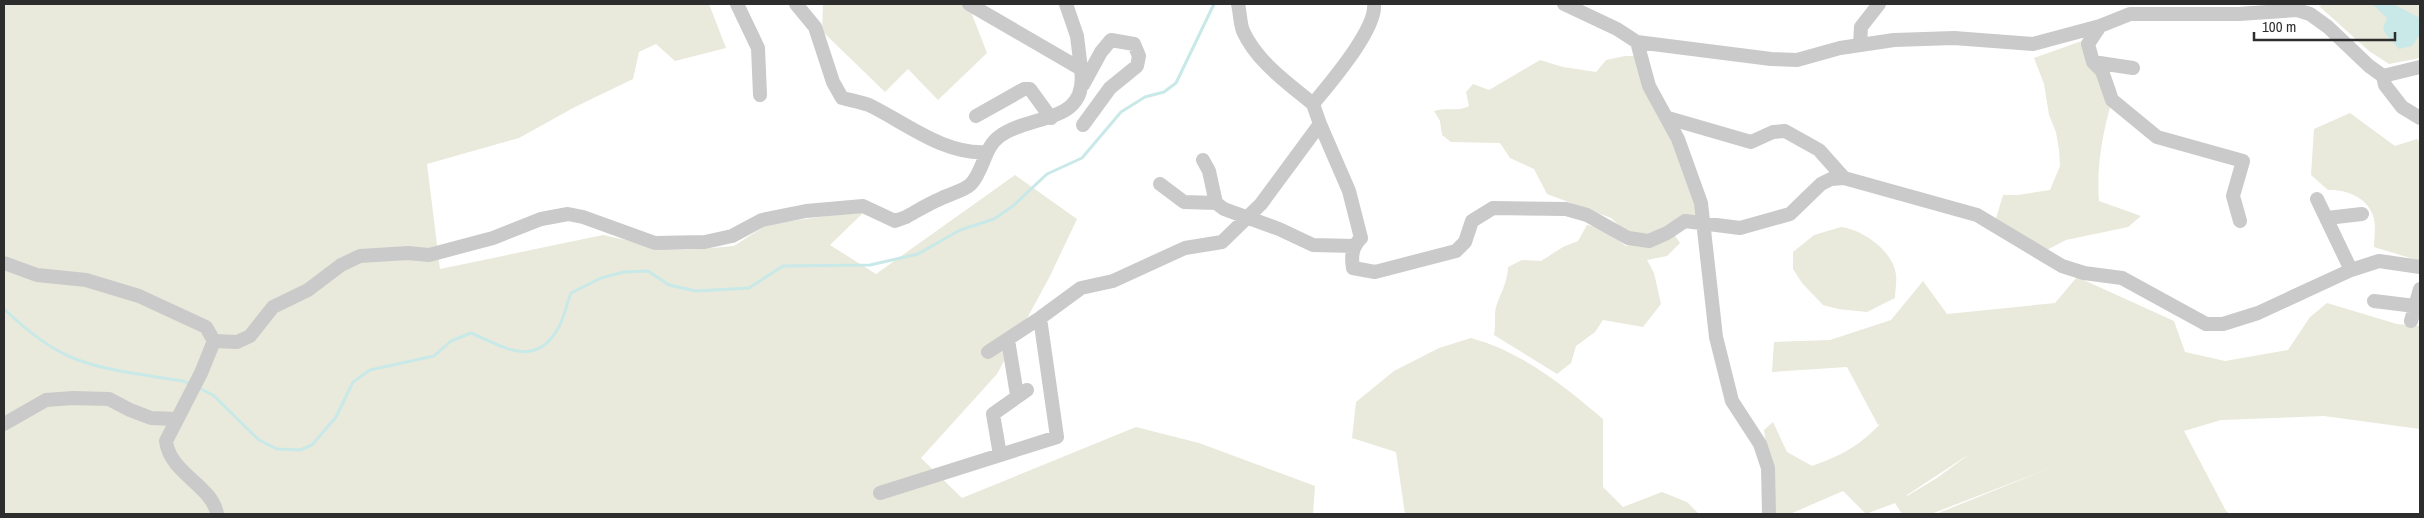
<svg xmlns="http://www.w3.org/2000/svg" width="2424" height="518" font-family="'Archivo Narrow',sans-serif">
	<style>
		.green { fill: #e9eadb; fill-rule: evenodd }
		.water { fill: #c8e9e8 }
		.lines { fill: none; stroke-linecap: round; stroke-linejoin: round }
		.stream { stroke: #c8e9e8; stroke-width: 3 }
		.minor { stroke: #cacaca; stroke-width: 14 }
	</style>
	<rect width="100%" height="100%" fill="#fff"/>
	<path class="green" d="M 4,4 L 709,4 L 726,48 L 675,61 L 656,44 L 639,52 L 633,79 L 575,107 L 519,138 L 427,164 L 440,269 L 603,235 L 667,249 L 688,250 L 734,246 L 768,224 L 865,211 L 830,245 L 876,274 L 1015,175 L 1077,219 L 1050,276 L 997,374 L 921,458 L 962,498 L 1136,427 L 1199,443 L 1315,486 L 1313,514 L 4,514 Z
		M 823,4 L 968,4 L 987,53 L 938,100 L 908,69 L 885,92 L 822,31 Z
		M 2326,4 L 2420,4 L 2420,58 L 2389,64 L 2369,51 L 2319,6 Z
		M 2093,37 L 2098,67 L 2116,88 C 2104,125 2096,162 2099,201 L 2141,216 L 2128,227 L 2066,240 L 2045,251 L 1994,225 L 2003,195 L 2018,195 L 2050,190 L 2060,166 L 2059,150 L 2056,132 L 2049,115 L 2044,84 L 2034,58 Z
		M 1625,56 L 1634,56 L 1666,125 L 1701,217 L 1679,218 L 1650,234 L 1626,232 L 1611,218 L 1547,194 L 1534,169 L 1510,158 L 1500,143 L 1451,142 L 1442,135 L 1440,121 L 1434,111 C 1446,107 1459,112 1469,106 L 1466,92 L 1473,84 L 1489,90 L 1540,60 L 1563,67 L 1596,72 L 1606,60 Z
		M 2350,113 L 2395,146 L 2417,139 L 2420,142 L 2420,261 L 2374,247 C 2374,238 2376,228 2374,219 C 2369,198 2347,189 2328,190 L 2311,175 L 2314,129 Z
		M 1587,225 L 1599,227 L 1626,246 L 1674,234 L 1680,243 L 1667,256 L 1647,260 L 1654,273 L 1661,304 L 1643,327 L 1603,320 L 1595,332 L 1576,346 L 1571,363 L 1557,374 L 1494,335 C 1496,326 1494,314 1496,307 C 1501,291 1507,285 1508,267 L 1522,260 L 1541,261 L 1563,247 L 1578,241 Z
		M 1841,227 C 1863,230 1892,250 1896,274 C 1897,282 1895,291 1895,298 L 1867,312 L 1838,309 L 1823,305 L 1802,283 L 1793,269 L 1793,252 L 1814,235 Z
		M 2077,277 L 2174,321 L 2185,352 L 2225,361 L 2288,350 L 2310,317 L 2327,303 L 2397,324 L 2420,326 L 2420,429 L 2324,416 L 2221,420 L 2184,431 L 2226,511 L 2230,514 L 1936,514 L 2055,466 L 1931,514 L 1902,514 L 1895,503 L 1866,514 L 1843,491 L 1790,514 L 1775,514 L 1764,430 L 1773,422 L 1787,452 L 1812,466 C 1842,455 1858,447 1880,424 L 1878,425 L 1847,367 L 1772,372 L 1774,342 L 1830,340 L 1891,320 L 1923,281 L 1947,314 L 2055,303 ZM 1971,453 L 1937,478 L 1907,496 L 1907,495 Z
		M 1471,338 C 1522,352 1563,385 1603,419 L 1603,487 L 1623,507 L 1662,492 L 1687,502 L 1699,514 L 1405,514 L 1396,452 L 1352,438 L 1356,402 L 1394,371 L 1439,348 Z"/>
	<path class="water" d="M 2372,4 L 2393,4 L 2420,18 L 2420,34 L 2412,46 L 2399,49 L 2385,33 L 2383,27 L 2387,18 Z"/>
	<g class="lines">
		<path class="stream" d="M 4,309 C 22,326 50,349 73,358 C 108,372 147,375 183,381 L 192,385
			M 197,387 L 213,395 L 259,440 L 277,449 L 300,450 L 312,445 L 336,417 L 353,382 L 370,370 L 434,356 L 451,341 L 471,333 C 502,346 534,369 557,330 C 564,320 566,305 571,293 L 601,278 L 624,272 L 648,271 L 669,285 L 696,291 L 749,288 L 783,266 L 870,265 L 918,254 L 960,230 L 994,219 L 1013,206 L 1047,174 L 1082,158 L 1121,112 L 1145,97 L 1164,92 L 1176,83 L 1214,4"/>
		<path class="minor" d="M 737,4 L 758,48 L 760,95
			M 796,4 L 815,27 L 833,82 L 842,98 C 851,100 861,102 869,105 C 906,123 944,155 987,152
			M 1066,4 L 1077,36 L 1081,69
			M 1238,4 C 1240,12 1240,23 1243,31 C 1257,62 1288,83 1313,104
			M 1564,4 L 1617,29 L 1637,42 L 1771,59 L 1797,60 L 1840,48 L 1894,40 L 1954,38 L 2033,44 L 2100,26 L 2130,14 L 2239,14 L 2297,10 L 2310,14 L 2328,27 L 2369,66 L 2383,76 L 2385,85 L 2402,107 L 2420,118
			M 2100,26 L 2088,44 L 2093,62 L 2102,71 L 2112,100 L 2157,137 L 2243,161 L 2233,196 L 2240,221
			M 1637,42 L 1649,86 L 1678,139 L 1701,203 L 1716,337 L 1732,401 L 1760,444 L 1768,468 L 1769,514
			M 1860,45 L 1861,27 L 1879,4
			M 2093,62 L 2133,68
			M 2383,76 L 2420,67
			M 1083,85 L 1101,52 L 1111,40 L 1134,44 L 1139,56 L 1137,66 L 1110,88 L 1083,125
			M 976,116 L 1024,89 L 1030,89 L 1051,118
			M 1668,118 L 1751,142 L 1773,132 L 1785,131 L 1819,150 L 1844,178
			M 1320,124 L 1349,191 L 1361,238 C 1352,247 1351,256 1353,268 L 1375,272 L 1456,251 L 1465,242 L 1472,221 L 1493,208 L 1566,209 L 1587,215 L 1628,238 L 1649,241 L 1667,233 L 1685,221 L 1740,228 L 1790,214 L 1821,184 L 1831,179 L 1844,178 L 1977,215 L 2062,266 L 2084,273 L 2122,278 L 2206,324 L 2223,324 L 2258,313 L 2351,270 L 2379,261 L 2420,267
			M 1203,160 L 1209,171 L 1216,203 L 1224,209 L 1279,229 L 1313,245 L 1354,246
			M 1160,184 L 1184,202 L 1216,203
			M 2317,199 L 2351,270
			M 2327,218 L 2362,214
			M 4,263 L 37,275 L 86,280 L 139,296 L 206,327 L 214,341 L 201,373 L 166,441 C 170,474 212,485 217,514
			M 2374,301 L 2415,306
			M 2411,321 L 2420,289
			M 1008,340 L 1017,395
			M 214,341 L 237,342 L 250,336 L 273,307 L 308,290 L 341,265 L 360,256 L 408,253 L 429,255 L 493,238 L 541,219 L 568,214 L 583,217 L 655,243 L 705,242 L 732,236 L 762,220 L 806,211 L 863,206 L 895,221 L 906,217 C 917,211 928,204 940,199 C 949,194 964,191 971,184 C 984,170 984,147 1000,136 C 1032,113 1089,125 1081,69 L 969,4
			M 988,352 L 1040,318 L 1081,288 L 1113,281 L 1185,248 L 1222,242 L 1261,204 L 1320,124 L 1313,104 C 1330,83 1377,29 1374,4
			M 4,424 L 46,400 L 73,398 L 109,399 L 130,410 L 151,418 L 176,419
			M 1000,455 L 993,414 L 1027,390
			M 880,493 L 1057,437 L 1040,318"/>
	</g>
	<rect width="2424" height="518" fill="none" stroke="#2d2d2d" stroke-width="10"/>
	<path d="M2254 32v8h141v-8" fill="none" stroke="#2d2d2d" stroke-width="2.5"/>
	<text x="2262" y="32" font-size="15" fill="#2d2d2d" stroke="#ffffff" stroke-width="4" paint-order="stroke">100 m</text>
</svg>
